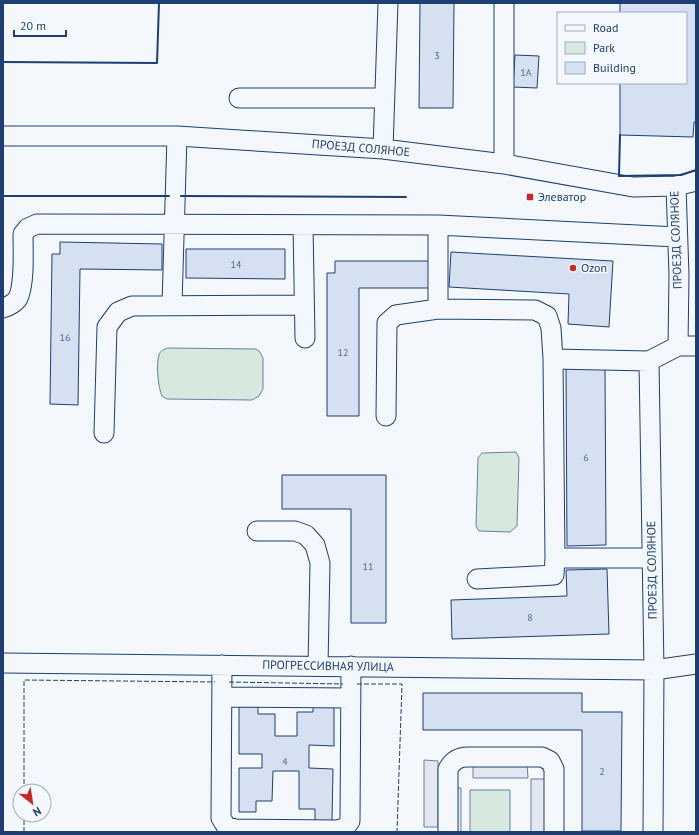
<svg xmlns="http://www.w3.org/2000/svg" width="699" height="835" font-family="'PT Sans',sans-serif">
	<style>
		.green { fill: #d7e8df; stroke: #687fa3 }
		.parking { fill: #e3e8f0; stroke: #687fa3 }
		.building { fill: #d5e0f0; stroke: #1d3f73 }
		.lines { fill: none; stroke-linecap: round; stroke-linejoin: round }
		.minor-casing { stroke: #1d3f73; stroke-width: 21 }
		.minor { stroke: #f4f7fb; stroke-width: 19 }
		.fence { stroke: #1d3f73; stroke-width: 1; stroke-dasharray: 5 2; stroke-linecap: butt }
		.wall { stroke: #1d3f73; stroke-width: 2 }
		.poi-dot { fill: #c62828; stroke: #f4f7fb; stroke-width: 1.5 }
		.labels { text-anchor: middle; stroke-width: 3; stroke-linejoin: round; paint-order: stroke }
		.number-label { font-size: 10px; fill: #4b6792 }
		.street-label { font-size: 12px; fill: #1d3f73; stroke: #f4f7fb }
		.poi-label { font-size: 12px; fill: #1d3f73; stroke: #f4f7fb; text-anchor: start }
	</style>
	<rect width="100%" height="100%" fill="#f4f7fb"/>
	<path class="green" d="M 168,348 L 256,349 L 260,352 L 263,358 L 263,389 L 259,396 L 252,400 L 167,399 L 162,396 C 158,388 156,364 159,355 C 160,351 164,349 168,348 Z
		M 516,452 L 519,458 L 517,526 L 510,532 L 479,531 L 476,526 L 478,458 L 482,453 Z
		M 470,790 L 510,790 L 510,832 L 470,832 Z"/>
	<path class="parking" d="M 424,760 L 438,761 L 438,827 L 424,827 Z
		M 473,764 L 527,764 L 528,778 L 473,778 Z
		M 531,779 L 545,779 L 545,832 L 531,832 Z
		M 454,788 L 461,788 L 461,832 L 454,832 Z"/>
	<path class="building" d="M 420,3 L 454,3 L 453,108 L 419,108 Z
		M 620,3 L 696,3 L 696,122 L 694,122 L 693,137 L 620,135 L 620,83 L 686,83 L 686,13 L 620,13 Z
		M 515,55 L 539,56 L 537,88 L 513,87 Z
		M 60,242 L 162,244 L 162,270 L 80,269 L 78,405 L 50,404 L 52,254 L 60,254 Z
		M 186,249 L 285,249 L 285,279 L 186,278 Z
		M 451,252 L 613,261 L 609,327 L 568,324 L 569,294 L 449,287 Z
		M 335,261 L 430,261 L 430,288 L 359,288 L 359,416 L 327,416 L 327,273 L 335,273 Z
		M 566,368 L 605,368 L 606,545 L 567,546 Z
		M 282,475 L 386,475 L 386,623 L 351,623 L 351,509 L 282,509 Z
		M 607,569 L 609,634 L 452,639 L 451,600 L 567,596 L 566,570 Z
		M 423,693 L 582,693 L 582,712 L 622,712 L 621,831 L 582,831 L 582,730 L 423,730 Z
		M 239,704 L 258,704 L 258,714 L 275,714 L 275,736 L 297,736 L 297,712 L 313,712 L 313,704 L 334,704 L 334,746 L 309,745 L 309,768 L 333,769 L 332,821 L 315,821 L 315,809 L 299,809 L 299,771 L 273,771 L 272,801 L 256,801 L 256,812 L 239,812 L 239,768 L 262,768 L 262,754 L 239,754 Z"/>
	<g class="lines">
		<defs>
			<path id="minor" d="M 239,98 L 385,98
				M 3,136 L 177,136 L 383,149 L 504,164 L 633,187 L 676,186 L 696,181
				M 383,149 L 388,3
				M 504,164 L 504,3
				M 303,225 L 305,338
				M 172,305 L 177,136
				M 3,308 C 8,307 16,302 18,298 C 25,284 23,250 23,234 L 28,228 L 37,224 L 438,225 L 677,237
				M 438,309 L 438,225
				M 678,346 L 696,346
				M 386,416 L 387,323 L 396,315 L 438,309 L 535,310 L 547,316 L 551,328 L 553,359
				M 104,433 L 107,327 L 118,312 L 132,306 L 304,305
				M 257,531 L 295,531 L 306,535 L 315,545 L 320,563 L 318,666
				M 555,558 L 553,359 L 649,361
				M 477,579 L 554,575 L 555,558 L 652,558
				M 3,663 L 654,670 L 696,664
				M 222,665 L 221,818 L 226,826 L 235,829 L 337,830 L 345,828 L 350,821 L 351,666
				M 222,697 L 351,698
				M 448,832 L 448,769 C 453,760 459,757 468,757 L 542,757 L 550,761 L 554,769 L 554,832
				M 653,832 L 654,670 L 649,361 L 678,346 L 679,275 L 676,186"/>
		</defs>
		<use href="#minor" class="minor-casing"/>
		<use href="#minor" class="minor"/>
		<path class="fence" d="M 229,682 L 343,684
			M 357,684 L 402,684 L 397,832
			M 24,791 L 24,680 L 215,682
			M 24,832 L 24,815"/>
		<path class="wall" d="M 3,62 L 157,63 L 159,3
			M 620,135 L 619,176 L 681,175 L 696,170
			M 3,196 L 169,196
			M 181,196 L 406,197"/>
	</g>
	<g class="poi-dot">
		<rect x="526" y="193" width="8" height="8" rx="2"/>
		<circle cx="573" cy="268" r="4"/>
	</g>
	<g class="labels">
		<g class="number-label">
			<text x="437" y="59">3</text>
			<text x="526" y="76">1А</text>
			<text x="236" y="268">14</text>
			<text x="65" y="341">16</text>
			<text x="343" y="356">12</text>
			<text x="586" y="461">6</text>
			<text x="368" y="570">11</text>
			<text x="530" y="621">8</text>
			<text x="285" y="765">4</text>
			<text x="602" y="775">2</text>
		</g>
		<g class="street-label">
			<text transform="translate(361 148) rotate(5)" y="4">ПРОЕЗД СОЛЯНОЕ</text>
			<text transform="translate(676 240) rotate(-92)" y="4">ПРОЕЗД СОЛЯНОЕ</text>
			<text transform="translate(652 570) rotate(-91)" y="4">ПРОЕЗД СОЛЯНОЕ</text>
			<text transform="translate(328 666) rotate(1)" y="4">ПРОГРЕССИВНАЯ УЛИЦА</text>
		</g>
		<g class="poi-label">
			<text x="538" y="201">Элеватор</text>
			<text x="581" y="272">Ozon</text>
		</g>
	</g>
	<rect width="699" height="835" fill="none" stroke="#1d3f73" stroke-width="8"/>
	<rect x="557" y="12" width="130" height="72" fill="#f4f7fb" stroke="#9eadc5"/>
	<rect x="565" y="25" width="20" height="6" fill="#f4f7fb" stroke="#9eadc5"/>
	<text x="593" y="32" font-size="12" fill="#1d3f73">Road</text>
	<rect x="565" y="42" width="20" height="12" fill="#d7e8df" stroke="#9eadc5"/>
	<text x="593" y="52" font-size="12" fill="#1d3f73">Park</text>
	<rect x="565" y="62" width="20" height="12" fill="#d5e0f0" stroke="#9eadc5"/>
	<text x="593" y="72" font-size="12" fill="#1d3f73">Building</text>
	<g transform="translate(32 803) rotate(150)"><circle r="19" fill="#f4f7fb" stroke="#9eadc5"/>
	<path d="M0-3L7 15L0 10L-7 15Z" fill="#c62828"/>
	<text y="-6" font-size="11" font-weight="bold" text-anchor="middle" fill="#1d3f73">N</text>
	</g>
	<path d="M14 30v6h52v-6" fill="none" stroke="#1d3f73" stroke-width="2"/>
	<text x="20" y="30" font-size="12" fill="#1d3f73" stroke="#f4f7fb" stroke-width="3" paint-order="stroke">20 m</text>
</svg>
